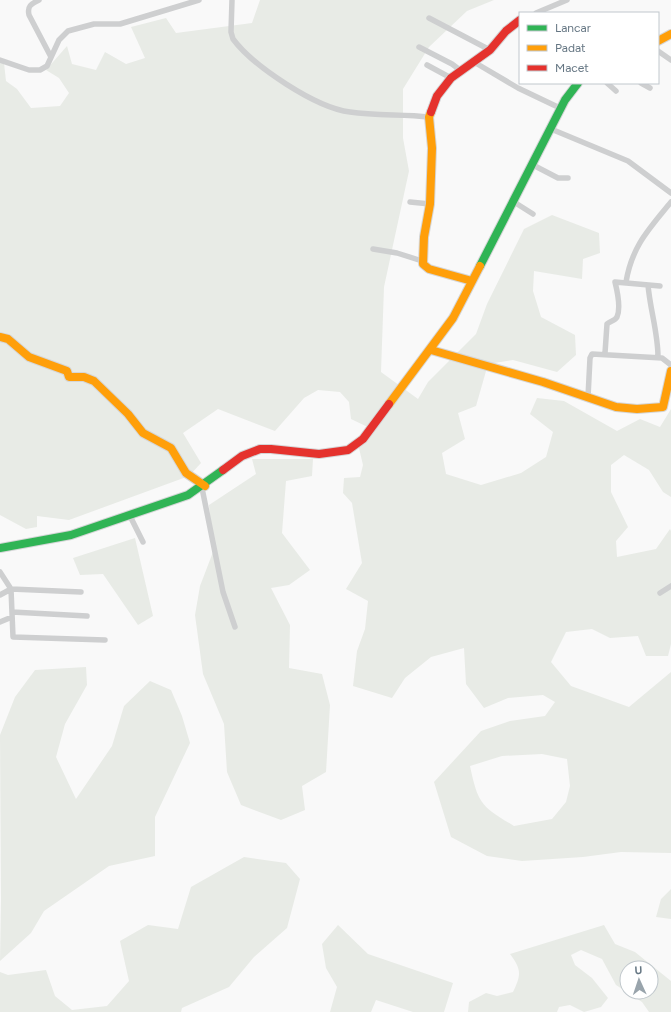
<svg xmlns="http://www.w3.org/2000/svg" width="671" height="1012" font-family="Figtree,sans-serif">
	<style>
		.green { fill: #e8ebe6; fill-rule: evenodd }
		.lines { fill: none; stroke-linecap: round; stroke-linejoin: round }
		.fast-casing { stroke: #d5d6d7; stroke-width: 10 }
		.slow-casing { stroke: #d5d6d7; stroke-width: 10 }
		.jam-casing { stroke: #d5d6d7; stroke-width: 10 }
		.street { stroke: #cecfd0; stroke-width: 5.5 }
		.fast { stroke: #30b455; stroke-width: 8 }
		.slow { stroke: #ff9f0a; stroke-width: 8 }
		.jam { stroke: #e5322d; stroke-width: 8 }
	</style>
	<rect width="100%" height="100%" fill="#f9f9f9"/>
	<path class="green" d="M 260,0 L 494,0 L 467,11 L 429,47 L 403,89 L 403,138 L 409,171 L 384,287 L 381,372 L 418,399 L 428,382 L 476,334 L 487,304 L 524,229 L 552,215 L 599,233 L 600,253 L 583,259 L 582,279 L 534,271 L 533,291 L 541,317 L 575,335 L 576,355 L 557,372 L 513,360 L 488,364 L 476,406 L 458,413 L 465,439 L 442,453 L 446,474 L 481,485 L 521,473 L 546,457 L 553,432 L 530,414 L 537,398 L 564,401 L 617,431 L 640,419 L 660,427 L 671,409 L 671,497 L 663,492 L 649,470 L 624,455 L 611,465 L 611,492 L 628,527 L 616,541 L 617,557 L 656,549 L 670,529 L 671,531 L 671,644 L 668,656 L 646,656 L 638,636 L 610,638 L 592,629 L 566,632 L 551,662 L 571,686 L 629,707 L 671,672 L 671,853 L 621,852 L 583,857 L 522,861 L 487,856 L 451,837 L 434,782 L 481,731 L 510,721 L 545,716 L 555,702 L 543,695 L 508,698 L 484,708 L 466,684 L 464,648 L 431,657 L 405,678 L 392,698 L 353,686 L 357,651 L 365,629 L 368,601 L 346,589 L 362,563 L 352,503 L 343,493 L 344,478 L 360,477 L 363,465 L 358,444 L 372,429 L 351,419 L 349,402 L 340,392 L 318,390 L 304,398 L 275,431 L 218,409 L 183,433 L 201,463 L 189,476 L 69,520 L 37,516 L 37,527 L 26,529 L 0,515 L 0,62 L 4,63 L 6,81 L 17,89 L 31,108 L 60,106 L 69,93 L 59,78 L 46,70 L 67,46 L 72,64 L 96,70 L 105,52 L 126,64 L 145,58 L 131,27 L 166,18 L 176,33 L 252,23 ZM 542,754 L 567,759 L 570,786 L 566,802 L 552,819 L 514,826 C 481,806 478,804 470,766 L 502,756 Z
		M 252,459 L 313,459 L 312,476 L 286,481 L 282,533 L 310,570 L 289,585 L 271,588 L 290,625 L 289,668 L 322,674 L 330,705 L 326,772 L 302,786 L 305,810 L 281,820 L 241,805 L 227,772 L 224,724 L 203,674 L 195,615 L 200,586 L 213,552 L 209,505 L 256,474 Z
		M 135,538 L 153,616 L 138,625 L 103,574 L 80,575 L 73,558 Z
		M 86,667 L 87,685 L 65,724 L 56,757 L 76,799 L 112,746 L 124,706 L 150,681 L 171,690 L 182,716 L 190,743 L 155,817 L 155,856 L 109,866 L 44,911 L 31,933 L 0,961 L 1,900 L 0,735 L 15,697 L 35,670 Z
		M 244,857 L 286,863 L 300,879 L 287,928 L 254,957 L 229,987 L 182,1008 L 181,1012 L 0,1012 L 0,972 L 8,975 L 46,970 L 55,996 L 72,1010 L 107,1006 L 129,981 L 120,941 L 148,925 L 178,929 L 191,887 Z
		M 671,889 L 671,919 L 656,917 L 661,899 Z
		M 338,925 L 368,954 L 453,983 L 444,1012 L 413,1012 L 376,1000 L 371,1012 L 330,1012 L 337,987 L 326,968 L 322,944 Z
		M 604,925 L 615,944 L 635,952 L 671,981 L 671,1012 L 649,1012 L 642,1002 L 616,985 L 602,959 L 581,950 L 571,955 L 575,965 L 592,978 L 608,998 L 601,1007 L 584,1012 L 570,1005 L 559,1007 L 557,1012 L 468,1012 L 469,1002 L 486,993 L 497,996 L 513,992 C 521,975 522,970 510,954 ZM 627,968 L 651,968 L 651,992 L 627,992 Z"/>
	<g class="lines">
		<defs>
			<path id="fast" d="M 480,266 L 565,100 L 578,83
				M 0,548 L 71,535 L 188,495 L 223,470"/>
			<path id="slow" d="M 658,41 L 671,34
				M 431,112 L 429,117 L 432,148 L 430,204 L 424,237 L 423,264 L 429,269 L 472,281
				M 0,337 L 8,339 L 29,357 L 67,371 L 69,377 L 84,377 L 94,381 L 128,414 L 143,433 L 171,448 L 186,473 L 205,486
				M 431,350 L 543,382 L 616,407 L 637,409 L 663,407 L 671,371
				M 389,404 L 453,318 L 480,266"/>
			<path id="jam" d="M 431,112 L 437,96 L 451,78 L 490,50 L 506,31 L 520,20
				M 223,470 L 242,456 L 260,449 L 271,449 L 319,454 L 348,450 L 363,439 L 389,404"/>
		</defs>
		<use href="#fast" class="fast-casing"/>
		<use href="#slow" class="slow-casing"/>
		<use href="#jam" class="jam-casing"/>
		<path class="street" d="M 39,0 C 31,4 27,6 29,15 L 51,57
			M 232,0 L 231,32 L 233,39 C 253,66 316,108 350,112 C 376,116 403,114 429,117
			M 536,13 L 567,0
			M 429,18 L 490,50
			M 419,47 L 452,64 L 460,70
			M 658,51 L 671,60
			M 0,60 L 29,70 L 40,70 L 47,66 L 59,40 L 68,31 L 94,24 L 120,24 L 199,0
			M 474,62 L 518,88 L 562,109
			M 427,65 L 451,78
			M 607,83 L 616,91
			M 641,83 L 650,88
			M 551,129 L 628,161 L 671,193
			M 533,165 L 558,178 L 568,178
			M 410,202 L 430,204
			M 514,202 L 533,214
			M 373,249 L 397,253 L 422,261
			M 626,282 C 632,246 649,229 671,202
			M 648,285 C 650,309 658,333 658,357
			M 605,353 L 607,324 C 610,321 615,321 617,317 C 621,308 617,290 615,282 L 660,286
			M 588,397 L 590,358 L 592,354 L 662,358 L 671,365
			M 202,488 L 223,592 L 235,627
			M 129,514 L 143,542
			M 0,572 L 11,589 L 81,592
			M 660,593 L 671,586
			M 0,595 L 11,589 L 13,637 L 105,640
			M 12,612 L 87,616
			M 0,622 L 12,617"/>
		<use href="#fast" class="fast"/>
		<use href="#slow" class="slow"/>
		<use href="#jam" class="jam"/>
	</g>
	<rect x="519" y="12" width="140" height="72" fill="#ffffff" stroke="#c1c8cd"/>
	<rect x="527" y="25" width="20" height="6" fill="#30b455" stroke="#c1c8cd"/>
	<text x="555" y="32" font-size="12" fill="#657683">Lancar</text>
	<rect x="527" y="45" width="20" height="6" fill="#ff9f0a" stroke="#c1c8cd"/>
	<text x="555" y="52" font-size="12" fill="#657683">Padat</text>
	<rect x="527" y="65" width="20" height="6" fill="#e5322d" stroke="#c1c8cd"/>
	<text x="555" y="72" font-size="12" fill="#657683">Macet</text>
	<g transform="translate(639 980) rotate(357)"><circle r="19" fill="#ffffff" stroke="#c1c8cd"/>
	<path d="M0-3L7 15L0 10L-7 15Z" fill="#99a4ac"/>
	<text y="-6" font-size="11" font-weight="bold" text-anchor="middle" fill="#657683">U</text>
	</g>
</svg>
